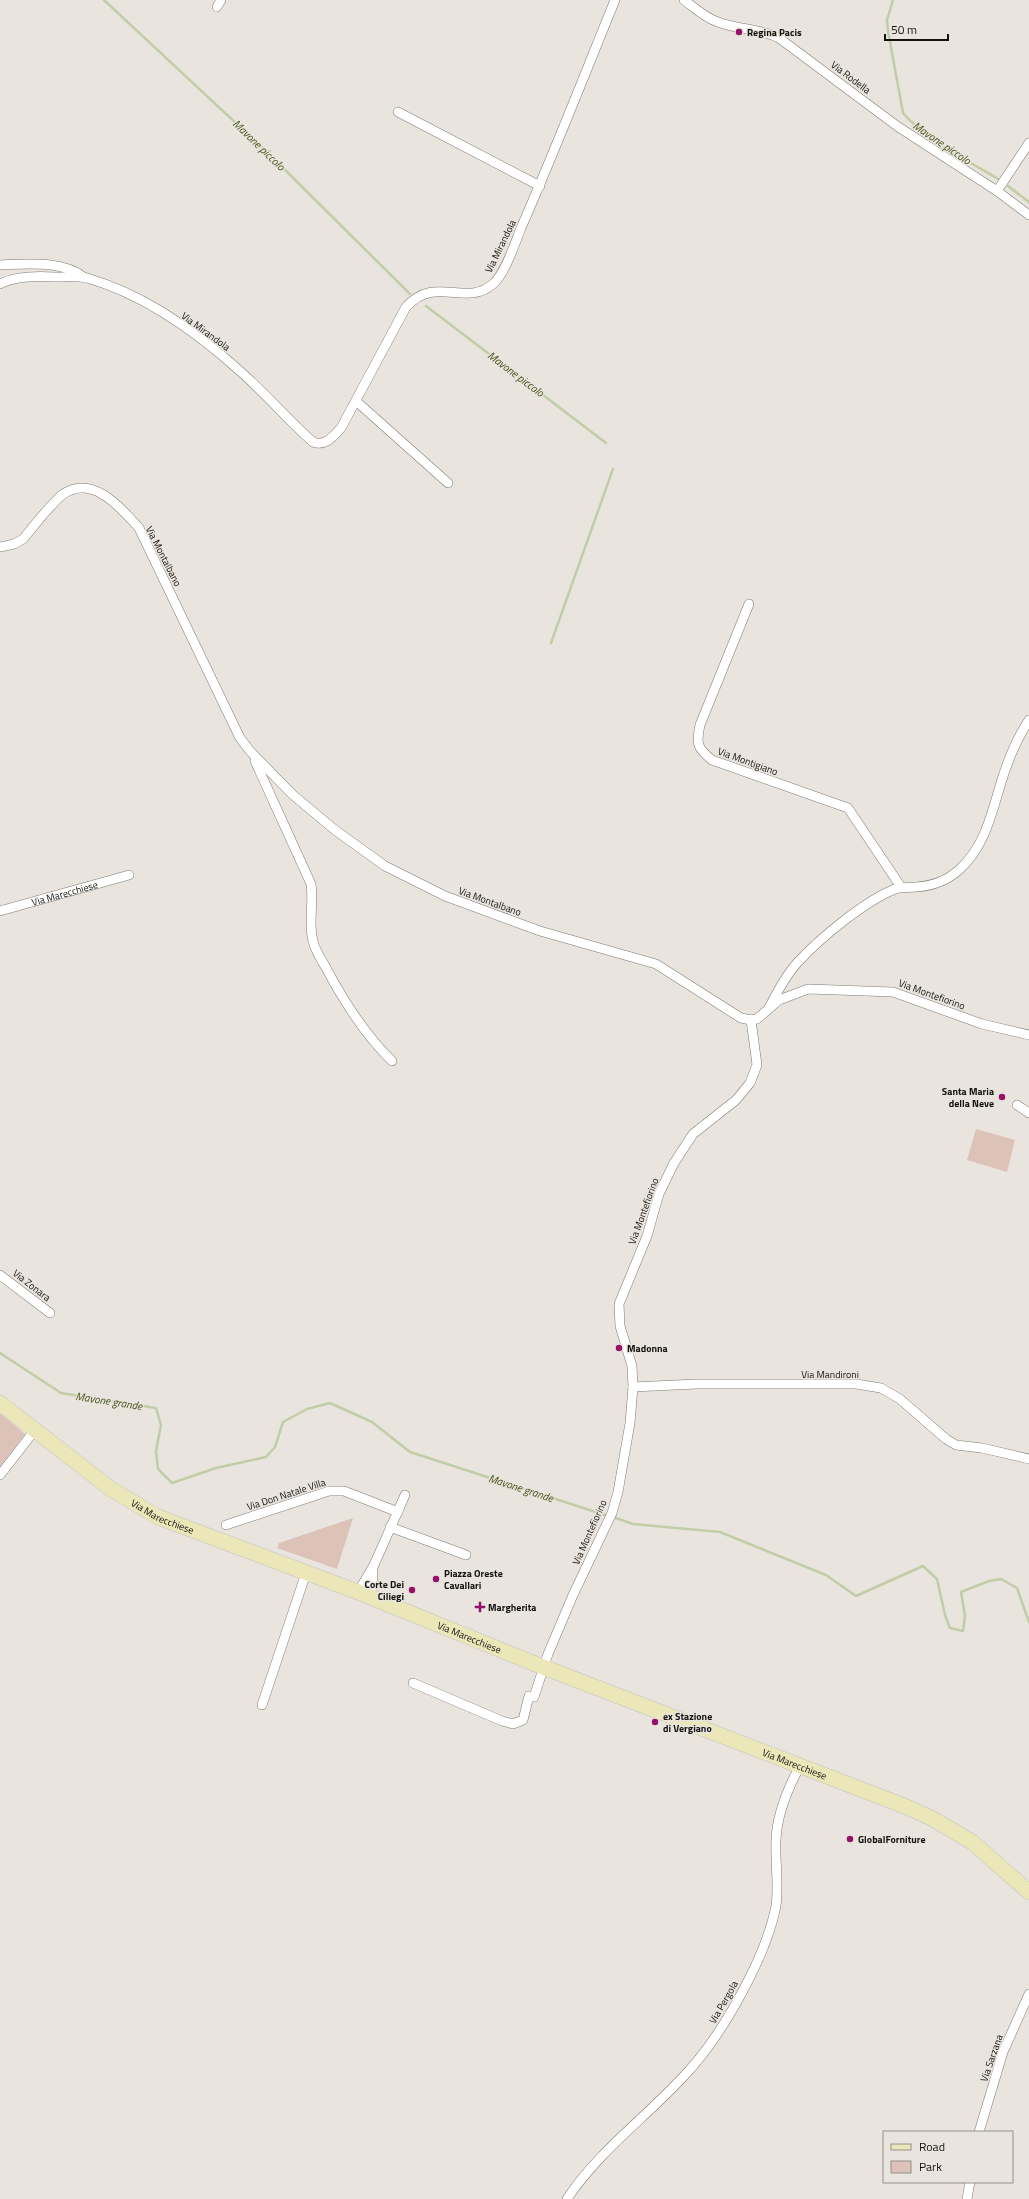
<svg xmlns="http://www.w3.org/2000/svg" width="1029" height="2199" font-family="'Titillium Web',sans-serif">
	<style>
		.green { fill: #dcc2b7 }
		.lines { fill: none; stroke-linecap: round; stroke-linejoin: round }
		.stream { stroke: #c0cda7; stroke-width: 2.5 }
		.minor-casing { stroke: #7e7b74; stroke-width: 10 }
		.primary-casing { stroke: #c2c1c1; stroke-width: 16 }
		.minor { stroke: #fff; stroke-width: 9 }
		.primary { stroke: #ebe7b9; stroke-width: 15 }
		.poi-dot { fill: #961168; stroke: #e9e5de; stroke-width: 1.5 }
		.labels { text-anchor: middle; stroke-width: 3; stroke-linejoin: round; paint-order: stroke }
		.poi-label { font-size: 10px; font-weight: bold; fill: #13120f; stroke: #e9e5de; text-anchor: start }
		.street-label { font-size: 10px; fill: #13120f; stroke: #e9e5de }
		.water-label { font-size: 11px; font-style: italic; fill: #425218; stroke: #e9e5de }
	</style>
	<rect width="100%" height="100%" fill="#e9e5de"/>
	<path class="green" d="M 976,1129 L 1015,1140 L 1007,1172 L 967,1160 Z
		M 0,1413 L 25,1434 L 0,1466 Z
		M 353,1518 L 337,1569 L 277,1548 L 279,1543 Z"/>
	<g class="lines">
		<path class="stream" d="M 104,0 L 269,154 L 410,294
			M 893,0 L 887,20 L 888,31 L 903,113 C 925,139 970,162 1000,180
			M 1008,186 L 1029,202
			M 426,306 L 606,443
			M 551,643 L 613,469
			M 0,1353 L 61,1393 L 156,1408 L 161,1425 L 156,1451 L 158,1469 L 172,1483 L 216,1468 L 266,1457 L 275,1447 L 283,1422 L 307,1409 L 330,1403 L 372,1422 L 410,1452 L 608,1516
			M 613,1517 L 633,1524 L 720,1532 L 826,1575 L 856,1596 L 923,1566 L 937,1579 L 945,1615 L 950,1628 L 963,1631 L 965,1616 L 961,1592 L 989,1581 L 1001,1579 L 1017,1588 L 1029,1622"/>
		<defs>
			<g id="minor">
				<path d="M 684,0 C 695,8 705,18 718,22 C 738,30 760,28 779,38 L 897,126 L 997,191 L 1029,215"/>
				<path d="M 217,7 L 221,0"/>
				<path d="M 398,112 L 540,186"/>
				<path d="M 997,191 L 1029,143"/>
				<path d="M 0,265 C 27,264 63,260 85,278"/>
				<path d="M 0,284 C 15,276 37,276 54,277 C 64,277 77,276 87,278 C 143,294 198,333 241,372 C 266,394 288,420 313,442 C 326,447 333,436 341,428 L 406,307 C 436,274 465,308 493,284 C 505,274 515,243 521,228 C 554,153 584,76 615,0"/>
				<path d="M 356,401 L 448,483"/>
				<path d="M 0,547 L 14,544 L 23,539 C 35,525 48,507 62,495 C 92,473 121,508 139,528 L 240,738 L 250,751 L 293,795 L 335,830 L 385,866 L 445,896 L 540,931 L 656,964 L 741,1018 L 751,1020"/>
				<path d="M 749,604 L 700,725 C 696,744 697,748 712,760 L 848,808 L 901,887"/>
				<path d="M 255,761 L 311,884 C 314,903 308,923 313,941 C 315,950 320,958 325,966 C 343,1000 364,1034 392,1061"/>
				<path id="s1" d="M 0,911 L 129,875"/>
				<path d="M 769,1008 C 777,992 786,975 798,962 C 820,938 865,901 895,889 C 901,887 909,888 916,887 C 932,886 947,881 960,869 C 984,847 991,816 1000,786 C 1007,762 1016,740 1029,720"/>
				<path d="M 751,1020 L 757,1019 L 779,1000 L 808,989 L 893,992 L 982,1024 L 1029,1035"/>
				<path d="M 1017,1105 L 1029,1113"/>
				<path d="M 0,1275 L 50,1313"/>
				<path d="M 633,1387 L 696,1384 L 856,1384 L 881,1388 L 900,1399 L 946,1439 L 956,1445 L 982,1448 L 1029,1459"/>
				<path d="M 0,1475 L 35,1430"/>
				<path d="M 226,1525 L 329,1491 L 344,1491 L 398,1512"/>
				<path d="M 390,1527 L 466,1555"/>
				<path d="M 358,1592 L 374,1565 L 405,1495"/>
				<path d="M 368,1597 L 372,1587 L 373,1570"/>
				<path d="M 413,1683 L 502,1721 L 513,1724 L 523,1720 L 529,1696 L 534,1697 L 548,1654 L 573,1595 L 612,1513 L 618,1492 L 630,1423 L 633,1387 L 632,1366 L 620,1326 L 619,1304 L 647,1236 L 659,1194 L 674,1163 L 693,1134 L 736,1100 L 750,1083 L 757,1065 L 751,1020"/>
				<path d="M 262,1705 L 306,1573"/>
				<path d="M 979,2132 L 1003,2052 L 1029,1994"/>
				<path d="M 567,2199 C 598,2152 645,2118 683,2077 C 711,2048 732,2013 750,1977 C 761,1955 771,1931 776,1906 C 779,1884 775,1862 776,1840 C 777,1814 788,1788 800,1766"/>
				<path d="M 967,2199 L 970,2182"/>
			</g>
			<g id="primary">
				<path id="s2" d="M 0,1403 L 111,1489 L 158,1517 L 358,1592 L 543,1667 L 907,1807 L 933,1819 L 972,1842 L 1029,1892"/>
			</g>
		</defs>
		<use href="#minor" class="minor-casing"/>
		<use href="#primary" class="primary-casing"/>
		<use href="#minor" class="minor"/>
		<use href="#primary" class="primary"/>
	</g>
	<g class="poi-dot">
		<circle cx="739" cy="32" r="4"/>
		<circle cx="1002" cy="1097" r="4"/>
		<circle cx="619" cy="1348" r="4"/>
		<circle cx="436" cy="1579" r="4"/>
		<circle cx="412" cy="1590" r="4"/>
		<path d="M478 1601h4v4h4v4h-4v4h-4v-4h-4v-4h4z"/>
		<circle cx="655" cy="1722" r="4"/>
		<circle cx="850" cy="1839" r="4"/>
	</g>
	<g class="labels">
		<g class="poi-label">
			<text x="747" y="36">Regina Pacis</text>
			<text x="994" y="1095" text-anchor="end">Santa Maria<tspan x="994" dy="12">della Neve</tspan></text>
			<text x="627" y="1352">Madonna</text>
			<text x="444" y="1577">Piazza Oreste<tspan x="444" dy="12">Cavallari</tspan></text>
			<text x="404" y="1588" text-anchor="end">Corte Dei<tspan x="404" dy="12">Ciliegi</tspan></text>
			<text x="488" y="1611">Margherita</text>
			<text x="663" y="1720">ex Stazione<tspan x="663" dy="12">di Vergiano</tspan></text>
			<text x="858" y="1843">GlobalForniture</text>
		</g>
		<g class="street-label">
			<text transform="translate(851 77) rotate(37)" y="4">Via Rodella</text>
			<text transform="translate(500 246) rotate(-64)" y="4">Via Mirandola</text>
			<text transform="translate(206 331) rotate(36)" y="4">Via Mirandola</text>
			<text transform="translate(164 556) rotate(63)" y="4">Via Montalbano</text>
			<text transform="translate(748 761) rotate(20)" y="4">Via Montigiano</text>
			<text dy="4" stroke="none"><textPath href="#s1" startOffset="67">Via Marecchiese</textPath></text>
			<text transform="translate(490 901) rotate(20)" y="4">Via Montalbano</text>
			<text transform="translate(932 994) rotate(20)" y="4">Via Montefiorino</text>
			<text transform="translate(643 1211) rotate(-70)" y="4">Via Montefiorino</text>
			<text transform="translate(32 1285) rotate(38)" y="4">Via Zonara</text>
			<text x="830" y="1378">Via Mandironi</text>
			<text transform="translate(286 1494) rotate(-18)" y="4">Via Don Natale Villa</text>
			<text dy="4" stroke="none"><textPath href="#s2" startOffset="199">Via Marecchiese</textPath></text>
			<text transform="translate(589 1532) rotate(-66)" y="4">Via Montefiorino</text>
			<text dy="4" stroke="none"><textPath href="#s2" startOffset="529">Via Marecchiese</textPath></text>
			<text dy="4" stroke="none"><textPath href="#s2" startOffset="878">Via Marecchiese</textPath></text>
			<text transform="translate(723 2002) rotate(-60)" y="4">Via Pergola</text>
			<text transform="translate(991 2058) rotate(-71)" y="4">Via Sarzana</text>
		</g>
		<g class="water-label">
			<text transform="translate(942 143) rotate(34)" y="4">Mavone piccolo</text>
			<text transform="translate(259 145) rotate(44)" y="4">Mavone piccolo</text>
			<text transform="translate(516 374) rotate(37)" y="4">Mavone piccolo</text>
			<text transform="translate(109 1401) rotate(9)" y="4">Mavone grande</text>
			<text transform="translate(521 1488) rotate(18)" y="4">Mavone grande</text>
		</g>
	</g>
	<rect x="883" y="2131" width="130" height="52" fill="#e9e5de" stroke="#93918b"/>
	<rect x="891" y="2144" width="20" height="6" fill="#ebe7b9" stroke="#93918b"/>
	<text x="919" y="2151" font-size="12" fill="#13120f">Road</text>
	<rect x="891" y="2161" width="20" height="12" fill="#dcc2b7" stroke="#93918b"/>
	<text x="919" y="2171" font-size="12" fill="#13120f">Park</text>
	<path d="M885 34v6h63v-6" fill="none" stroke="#13120f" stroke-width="2"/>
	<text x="891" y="34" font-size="12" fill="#13120f" stroke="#e9e5de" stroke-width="3" paint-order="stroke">50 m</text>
</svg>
